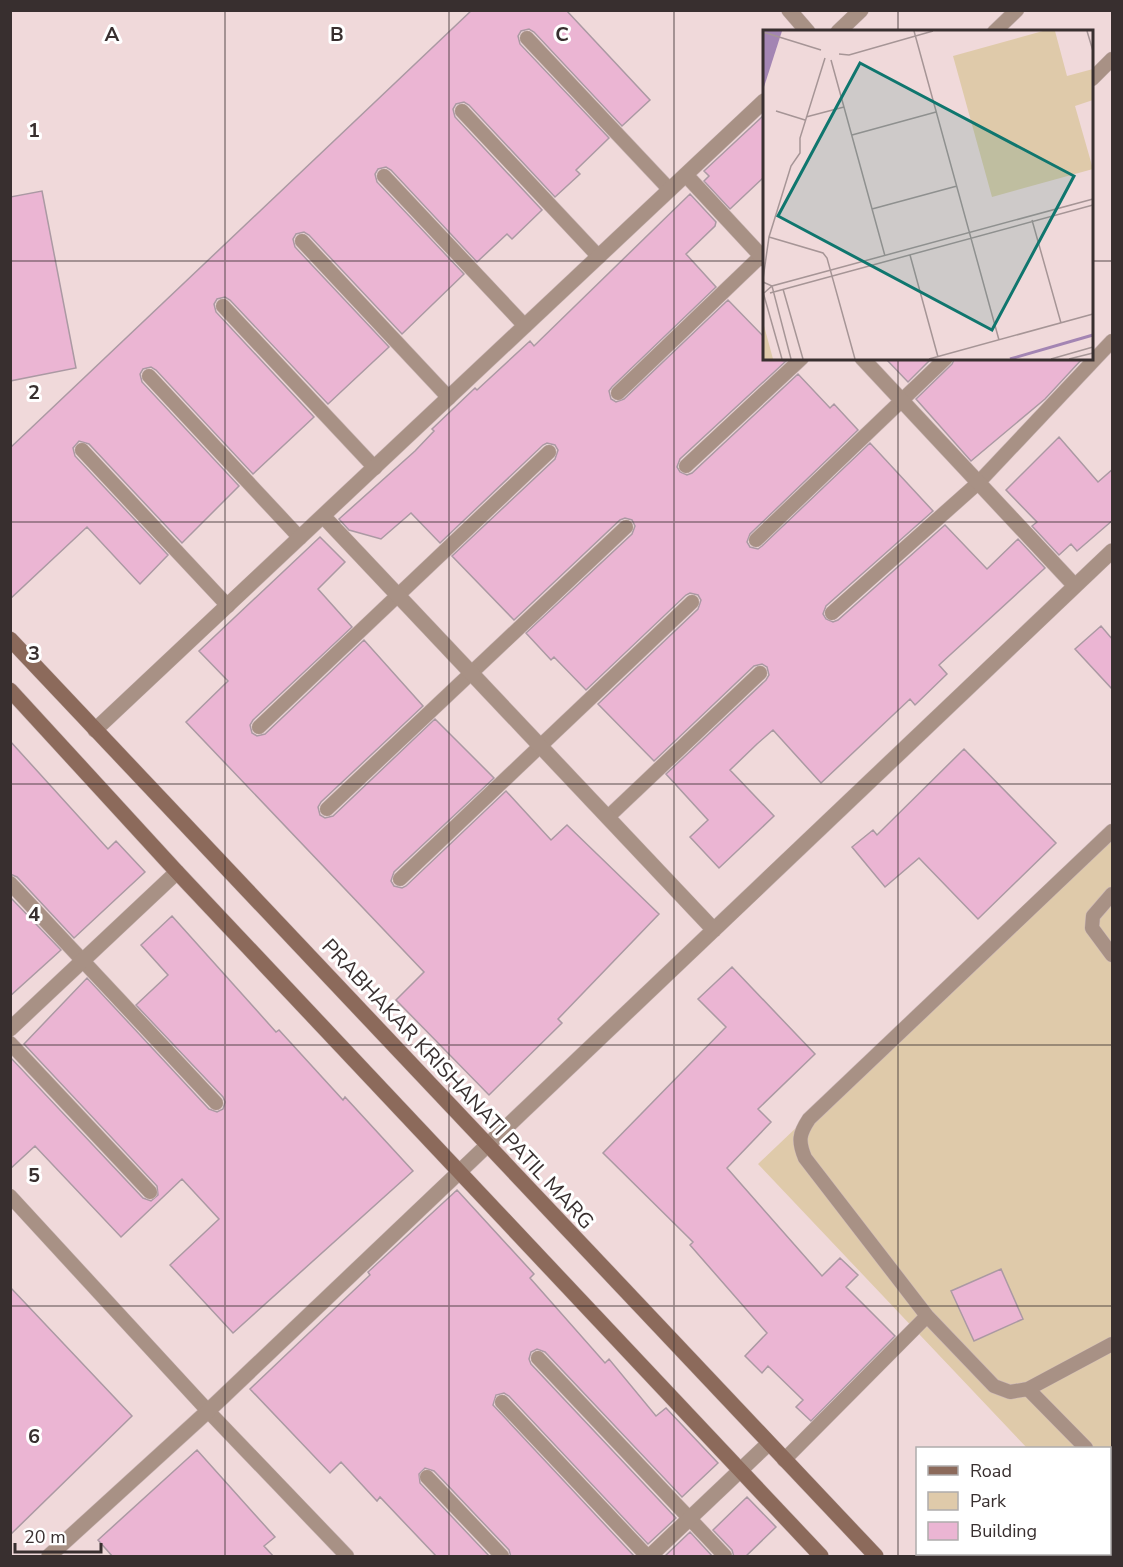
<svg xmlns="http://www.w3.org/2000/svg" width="1123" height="1567" font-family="'Nunito Sans',sans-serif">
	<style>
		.green { fill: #dfcaaa }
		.building { fill: #ebb5d3; stroke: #ab99a3; stroke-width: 1.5 }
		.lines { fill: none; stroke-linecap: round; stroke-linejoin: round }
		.lane-casing { stroke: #cbb7b8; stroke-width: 15 }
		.street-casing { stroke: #cbb7b8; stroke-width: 16 }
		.secondary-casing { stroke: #cbb7b8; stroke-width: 16 }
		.lane { stroke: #a89185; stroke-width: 14 }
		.street { stroke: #a89185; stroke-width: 15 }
		.secondary { stroke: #8c6a5b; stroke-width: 15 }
		.grid { fill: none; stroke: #382f2f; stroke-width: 1.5; stroke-opacity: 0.55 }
		.labels { text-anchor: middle; stroke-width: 6; stroke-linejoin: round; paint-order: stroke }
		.street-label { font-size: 21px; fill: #382f2f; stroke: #fff }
		.inset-river { fill: none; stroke: #a385b3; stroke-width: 3 }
		.inset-road { fill: none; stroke: #a69596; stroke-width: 1.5 }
		.view { fill: #0f766e; fill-opacity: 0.15; stroke: #0f766e; stroke-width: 3 }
		.inset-edge { fill: none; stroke: #382f2f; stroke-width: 3 }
		.grid-label { font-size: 20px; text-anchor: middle; font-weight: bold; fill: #382f2f; stroke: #fff; stroke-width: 6; stroke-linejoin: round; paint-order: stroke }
	</style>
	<rect width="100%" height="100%" fill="#f0d9da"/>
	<path class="green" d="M 1112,827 L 1112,1539 L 1110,1536 L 1110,1448 L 1027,1448 L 758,1164 Z"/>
	<path class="building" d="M 472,10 L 566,10 L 650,100 L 622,126 L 534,32 L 529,29 L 521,31 L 518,36 L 520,44 L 609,138 L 576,170 L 580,174 L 555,197 L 469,105 L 464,102 L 456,104 L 453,109 L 455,117 L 542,210 L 512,239 L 507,234 L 477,262 L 391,170 L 386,167 L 378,169 L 375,174 L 377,182 L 464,274 L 402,334 L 309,235 L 304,232 L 296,234 L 293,239 L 295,247 L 389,347 L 328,404 L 230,300 L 225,297 L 217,299 L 214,304 L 216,312 L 314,417 L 253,474 L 156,370 L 151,367 L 143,369 L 140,374 L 142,382 L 239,486 L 182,543 L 89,444 L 79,441 L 73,448 L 75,456 L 168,555 L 140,584 L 87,527 L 10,599 L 10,448 Z
		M 765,114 L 765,176 L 730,209 L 704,181 L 709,176 L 704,171 Z
		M 42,191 L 76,368 L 10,381 L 10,197 Z
		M 690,194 L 716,222 L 715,226 L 686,254 L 716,287 L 612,387 L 609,391 L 611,399 L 616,402 L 624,399 L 728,300 L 765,338 L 765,358 L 786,361 L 680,459 L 677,467 L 680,472 L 687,475 L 692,473 L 798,374 L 830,408 L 834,404 L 858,430 L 750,534 L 747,542 L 750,547 L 758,549 L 762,546 L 870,443 L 933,511 L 826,606 L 823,614 L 826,619 L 833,622 L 838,620 L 945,525 L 987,569 L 1018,539 L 1045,568 L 939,665 L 947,674 L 915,705 L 910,699 L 821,783 L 773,730 L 757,744 L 730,770 L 774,816 L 719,868 L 690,837 L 708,820 L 666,774 L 766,680 L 769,675 L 767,667 L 762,664 L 754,666 L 654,761 L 598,704 L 698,609 L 701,600 L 698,595 L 690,593 L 686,595 L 586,690 L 554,657 L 551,660 L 526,633 L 632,534 L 635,526 L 632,520 L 625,518 L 620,520 L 514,620 L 452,556 L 555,459 L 558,450 L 555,445 L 547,443 L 543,445 L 440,543 L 411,513 L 381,539 L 349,530 L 339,519 L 415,451 L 434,431 L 432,429 L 475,388 L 477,390 L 530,341 L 534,346 Z
		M 885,358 L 932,358 L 908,382 Z
		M 955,358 L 1083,358 L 1045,399 L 971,461 L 916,399 L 952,364 Z
		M 1059,437 L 1098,482 L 1113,469 L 1113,520 L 1077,551 L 1071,544 L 1059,555 L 1032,526 L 1037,522 L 1006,490 Z
		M 320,537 L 345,562 L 318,589 L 352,627 L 253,720 L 250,725 L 252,733 L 257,736 L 265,734 L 364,640 L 423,706 L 321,802 L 318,807 L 320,815 L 325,818 L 333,816 L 435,719 L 494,778 L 394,872 L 391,881 L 394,886 L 402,888 L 406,886 L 506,791 L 551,840 L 567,825 L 659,914 L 558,1019 L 562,1023 L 489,1095 L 396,1000 L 424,972 L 186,722 L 228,681 L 199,651 Z
		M 1101,626 L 1113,640 L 1113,690 L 1075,649 Z
		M 10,741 L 108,849 L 116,841 L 145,872 L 74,938 L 17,877 L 10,874 Z
		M 964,749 L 1056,843 L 978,919 L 919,858 L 885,887 L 852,847 L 873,830 L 877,835 Z
		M 10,897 L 61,950 L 10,996 Z
		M 172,916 L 276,1032 L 279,1030 L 343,1100 L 345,1097 L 413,1171 L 233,1333 L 170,1265 L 219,1219 L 182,1179 L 121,1237 L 35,1146 L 10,1169 L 11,1058 L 143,1198 L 151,1201 L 158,1195 L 157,1186 L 24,1044 L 87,978 L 209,1109 L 217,1112 L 223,1109 L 225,1102 L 223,1097 L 136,1005 L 168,975 L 141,945 Z
		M 732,967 L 815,1054 L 758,1109 L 771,1122 L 727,1168 L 822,1276 L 840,1258 L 858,1275 L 846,1287 L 895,1336 L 811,1421 L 796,1407 L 803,1400 L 768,1366 L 762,1373 L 745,1356 L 767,1333 L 690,1245 L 693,1242 L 603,1153 L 726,1027 L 698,999 Z
		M 457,1190 L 534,1274 L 530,1278 L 605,1363 L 609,1359 L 656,1416 L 666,1408 L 718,1463 L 682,1497 L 545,1352 L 537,1349 L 531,1352 L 529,1359 L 531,1364 L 676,1518 L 648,1544 L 509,1396 L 504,1393 L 496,1395 L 493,1405 L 635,1557 L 511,1557 L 509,1550 L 434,1471 L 425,1468 L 419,1474 L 420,1483 L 490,1557 L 437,1557 L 380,1497 L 377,1501 L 341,1462 L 330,1473 L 250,1389 L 370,1275 L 368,1272 Z
		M 1001,1269 L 1023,1319 L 974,1341 L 951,1291 Z
		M 10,1287 L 132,1416 L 10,1535 Z
		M 197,1450 L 275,1537 L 264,1546 L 274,1557 L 113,1557 L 98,1540 Z
		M 747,1497 L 776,1527 L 745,1557 L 734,1557 L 732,1550 L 713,1530 Z
		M 690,1532 L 713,1557 L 664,1557 Z"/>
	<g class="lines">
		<defs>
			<path id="lane" d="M 994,32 L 1017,10
				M 527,38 L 670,190
				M 1092,79 L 1112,59
				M 462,111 L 599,257
				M 384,176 L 525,326
				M 302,241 L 449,398
				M 223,306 L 375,468
				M 149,376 L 300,538
				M 618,393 L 764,253
				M 82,450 L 228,606
				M 686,466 L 802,358
				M 756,540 L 946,358
				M 832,613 L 978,483 L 1112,341
				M 259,727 L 549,452
				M 327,809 L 626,527
				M 608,817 L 760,673
				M 400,879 L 692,602
				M 10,883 L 216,1103
				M 1112,894 L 1093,916 L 1092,928 L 1112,955
				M 10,1043 L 150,1192
				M 10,1196 L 208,1411 L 347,1556
				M 927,1316 L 805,1158 C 798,1141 799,1134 809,1119 L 1112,831
				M 538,1358 L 725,1556
				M 1028,1389 L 1086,1448
				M 502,1402 L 647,1556
				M 784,1460 L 927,1316 L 994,1386 L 1010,1392 L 1028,1389 L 1112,1344
				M 1110,1473 L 1112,1476
				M 427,1477 L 502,1556"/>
			<path id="street" d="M 789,10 L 808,32
				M 838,32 L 861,10
				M 686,175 L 764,259
				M 862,358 L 1075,586
				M 323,516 L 714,930
				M 95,730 L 764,101
				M 10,1029 L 177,872
				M 49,1556 L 208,1411 L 1112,551
				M 650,1556 L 768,1444"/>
			<path id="secondary" d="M 10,639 L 876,1556
				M 10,690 L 177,872 L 821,1556"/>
		</defs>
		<use href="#lane" class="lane-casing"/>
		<use href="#street" class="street-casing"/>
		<use href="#secondary" class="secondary-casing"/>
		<use href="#lane" class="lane"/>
		<use href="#street" class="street"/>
		<use href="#secondary" class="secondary"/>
	</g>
	<path class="grid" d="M 225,10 L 225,1556M 449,10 L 449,1556M 674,10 L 674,1556M 898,10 L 898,32M 10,261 L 764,261M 1092,261 L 1112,261M 898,358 L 898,1556M 10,522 L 1112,522M 10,784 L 1112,784M 10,1045 L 1112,1045M 10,1306 L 1112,1306"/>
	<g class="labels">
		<g class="street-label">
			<text transform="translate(458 1084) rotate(47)" y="7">PRABHAKAR KRISHANATI PATIL MARG</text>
		</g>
	</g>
	<g transform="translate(763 30)">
		<rect width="330" height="330" fill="#f0d9da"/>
		<path d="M 280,1 L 292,1 L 304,46 L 330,39 L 330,70 L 312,76 L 330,139 L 229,167 L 190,26 ZM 0,292 L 10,329 L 0,329 Z" fill="#dfcaaa"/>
		<path d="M 0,1 L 19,1 L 0,60 Z" fill="#a385b3"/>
		<path class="inset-river" d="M 247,329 L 330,305"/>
		<path class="inset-road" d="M 151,1 L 236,310M 324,1 L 330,21M 0,2 L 58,20M 76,24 L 86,25 L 170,1M 68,30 L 122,226M 13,81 L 42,90M 43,87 L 81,77M 89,105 L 173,82M 109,179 L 194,156M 269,190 L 298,293M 6,207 L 60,223 L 64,228 L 92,329M 147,225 L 175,327M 0,249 L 6,207 L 28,136 L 37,123 L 37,108 L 62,28M 0,252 L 9,256 L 28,329M 20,259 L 40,329M 0,262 L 19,329M 1,263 L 9,256 L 330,169M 7,263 L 330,175M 166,329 L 330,284M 288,329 L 330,317M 306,329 L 330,323"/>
		<path class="view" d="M 97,33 L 311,146 L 229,300 L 15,186 Z"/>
		<rect width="330" height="330" class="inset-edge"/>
	</g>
	<g class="grid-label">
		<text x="112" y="41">A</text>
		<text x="337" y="41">B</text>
		<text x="562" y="41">C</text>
		<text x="34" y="137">1</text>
		<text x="34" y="399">2</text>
		<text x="34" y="660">3</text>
		<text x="34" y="921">4</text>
		<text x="34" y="1182">5</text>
		<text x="34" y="1443">6</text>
	</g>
	<rect width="1123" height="1567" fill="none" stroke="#382f2f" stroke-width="24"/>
	<rect x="916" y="1447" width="195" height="108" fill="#ffffff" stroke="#afacac" stroke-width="1.5"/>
	<rect x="928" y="1466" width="30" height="9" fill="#8c6a5b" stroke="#afacac" stroke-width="1.5"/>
	<text x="970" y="1477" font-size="18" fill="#382f2f">Road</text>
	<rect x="928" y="1492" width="30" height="18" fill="#dfcaaa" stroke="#afacac" stroke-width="1.5"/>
	<text x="970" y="1507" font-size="18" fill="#382f2f">Park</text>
	<rect x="928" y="1522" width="30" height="18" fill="#ebb5d3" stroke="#afacac" stroke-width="1.5"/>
	<text x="970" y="1537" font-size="18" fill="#382f2f">Building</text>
	<path d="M15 1543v9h86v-9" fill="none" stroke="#382f2f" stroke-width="3"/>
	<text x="24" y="1543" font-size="18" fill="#382f2f" stroke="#ffffff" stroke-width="4.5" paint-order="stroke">20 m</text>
</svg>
